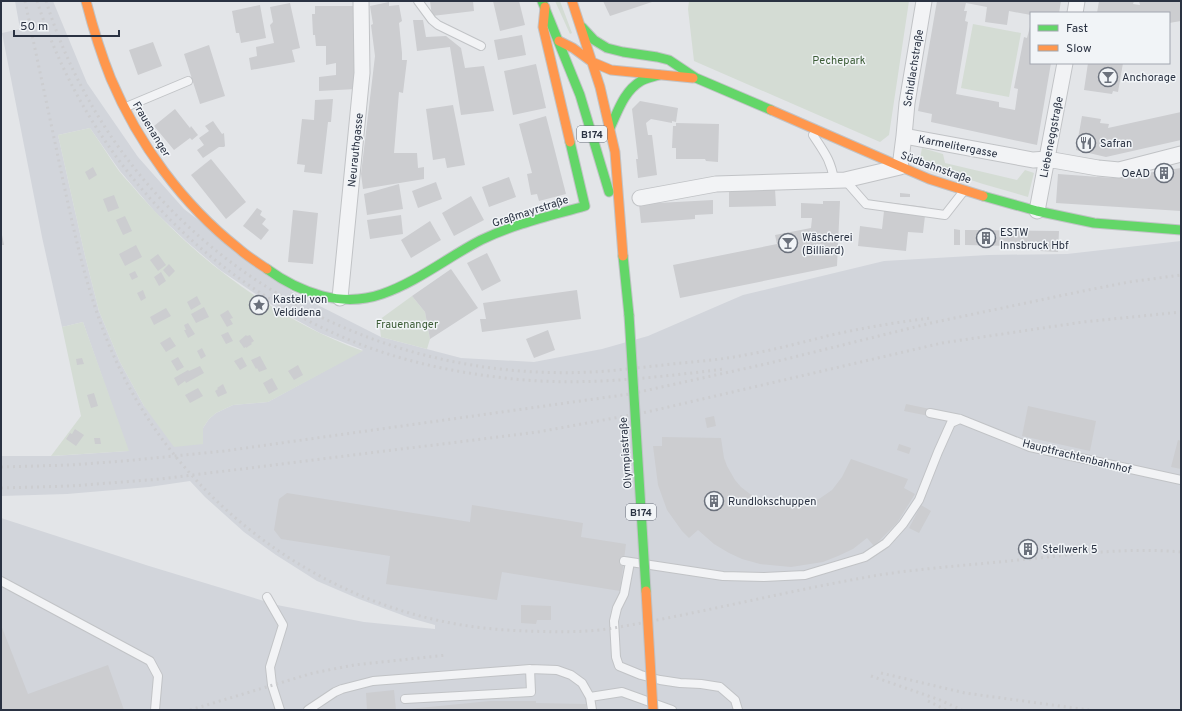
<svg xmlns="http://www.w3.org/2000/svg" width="1182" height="711" font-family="Overpass,sans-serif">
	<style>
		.built { fill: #d2d5db; fill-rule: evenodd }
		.green { fill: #d4dcd4 }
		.building { fill: #cccdd0 }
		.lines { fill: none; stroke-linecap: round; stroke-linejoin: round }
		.lane-casing { stroke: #c1c3c6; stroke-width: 10 }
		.street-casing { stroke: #c1c3c6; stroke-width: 17 }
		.fast-casing { stroke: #c1c3c6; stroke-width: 11 }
		.slow-casing { stroke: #c1c3c6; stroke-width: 11 }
		.lane { stroke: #f2f3f5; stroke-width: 8 }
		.street { stroke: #f2f3f5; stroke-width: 15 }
		.fast { stroke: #63d668; stroke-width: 9 }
		.slow { stroke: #ff974d; stroke-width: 9 }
		.rail { stroke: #cccdd0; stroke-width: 3; stroke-dasharray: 2 4; stroke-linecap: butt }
		.fast-bridge-casing { stroke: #c0c2c6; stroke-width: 11; stroke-linecap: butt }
		.slow-bridge-casing { stroke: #c0c2c6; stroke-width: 11; stroke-linecap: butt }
		.fast-bridge { stroke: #63d668; stroke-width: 9 }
		.slow-bridge { stroke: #ff974d; stroke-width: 9 }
		.labels { text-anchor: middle; stroke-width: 3; stroke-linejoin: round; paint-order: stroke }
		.shield { fill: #f1f4f7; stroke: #666c78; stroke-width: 1 }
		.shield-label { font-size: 10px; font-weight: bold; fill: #2a3242 }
		.park-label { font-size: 11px; fill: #3d5d37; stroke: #f1f4f7 }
		.street-label { font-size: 11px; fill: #2a3242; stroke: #f1f4f7 }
		.poi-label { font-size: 11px; fill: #2a3242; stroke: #f1f4f7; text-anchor: start }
	</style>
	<rect width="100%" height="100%" fill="#e3e5e8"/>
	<path class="built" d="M 15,1 L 53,1 L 87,83 L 138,157 L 184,209 L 294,293 L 381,337 L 461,358 L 534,362 L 602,349 L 648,336 L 743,295 L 884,261 L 988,255 L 1067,254 L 1181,241 L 1181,710 L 1,710 L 1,518 L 149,566 L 277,605 L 364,622 L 435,629 L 435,625 L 410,618 L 359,599 L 317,581 L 276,555 L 244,532 L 205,497 L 190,481 L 149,487 L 67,494 L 1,496 L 1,456 L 53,456 L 128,451 L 83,322 L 62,327 L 42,237 L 2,33 L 20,29 ZM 90,128 L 120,171 L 156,213 L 187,242 L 220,270 L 284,313 L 320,333 L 363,350 L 268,402 L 233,405 L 216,413 L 209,419 L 203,428 L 202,434 L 144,406 L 120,362 L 99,311 L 85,256 L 58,135 Z"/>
	<path class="green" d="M 555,1 L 560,1 L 572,33 L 570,34 Z
		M 689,1 L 909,1 L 889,135 L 880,142 L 694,61 L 688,9 Z
		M 973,24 L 1021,33 L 1009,97 L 961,88 Z
		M 90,128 C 100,142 109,157 119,171 C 125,179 133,186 139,194 C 199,262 277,320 363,351 L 268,402 L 233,405 L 216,413 L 209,419 L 203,428 L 203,444 L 174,447 L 144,406 L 120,362 L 99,311 L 85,256 L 58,135 Z
		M 922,148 L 943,154 L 945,163 L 1017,180 L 1025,170 L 1034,173 L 1028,197 L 983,184 L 919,163 Z
		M 412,296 L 425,312 L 430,339 L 427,349 L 381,337 L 379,320 Z
		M 83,322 L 129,451 L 51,456 L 81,416 L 62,327 Z"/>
	<path class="building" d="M 430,1 L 473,1 L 474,11 L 432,16 Z
		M 493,1 L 519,1 L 525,25 L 500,31 Z
		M 603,1 L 655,1 L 610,16 Z
		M 937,1 L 1061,1 L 1059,13 L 1031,13 L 1031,15 L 1009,11 L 1007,25 L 985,22 L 987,7 L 966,3 L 964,11 L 967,11 L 965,21 L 968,22 L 956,94 L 999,102 L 999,107 L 1015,110 L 1018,89 L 1014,88 L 1024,37 L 1027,38 L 1031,23 L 1031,63 L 1051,63 L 1037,145 L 931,122 L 932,114 L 918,111 Z
		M 1099,1 L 1134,1 L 1133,4 L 1140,5 L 1139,1 L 1181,1 L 1181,21 L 1169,23 L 1169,13 L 1097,13 Z
		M 389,2 L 389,6 L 399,5 L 402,21 L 399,23 L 402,53 L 402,60 L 407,60 L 403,93 L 399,92 L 394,153 L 417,153 L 418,168 L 424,167 L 424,179 L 363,189 L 361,174 L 375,56 L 371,25 L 373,24 L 370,6 Z
		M 290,3 L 300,48 L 292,50 L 295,62 L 251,70 L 249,58 L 257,56 L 256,47 L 274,43 L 270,25 L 273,22 L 270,7 Z
		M 260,5 L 266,38 L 241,43 L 239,33 L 236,33 L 232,11 Z
		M 315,6 L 354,6 L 356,89 L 319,91 L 319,77 L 336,75 L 336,63 L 326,65 L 326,46 L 316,46 L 315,35 L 313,35 L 312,14 L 315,14 Z
		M 413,20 L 423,20 L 426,37 L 446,36 L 461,48 L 465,68 L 484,66 L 494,111 L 461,115 L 450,47 L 417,51 Z
		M 522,35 L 526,55 L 498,60 L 494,40 Z
		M 153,42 L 162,66 L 138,75 L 129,50 Z
		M 209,45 L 225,96 L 200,104 L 184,54 Z
		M 1088,63 L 1123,63 L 1118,92 L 1113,91 L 1112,94 L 1084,90 Z
		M 536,64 L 546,108 L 513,115 L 504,71 Z
		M 333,99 L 331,122 L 328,122 L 322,174 L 304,172 L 305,165 L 297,164 L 302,119 L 314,120 L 315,100 Z
		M 640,101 L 678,108 L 676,122 L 672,121 L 672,123 L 651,119 L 646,123 L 648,135 L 652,135 L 657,175 L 638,178 L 636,159 L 638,159 L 632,109 Z
		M 453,105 L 465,165 L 447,168 L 445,158 L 433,160 L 426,109 Z
		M 175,109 L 190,128 L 191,126 L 198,135 L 192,140 L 190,138 L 174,150 L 154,126 Z
		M 1181,112 L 1181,140 L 1106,157 L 1076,150 L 1082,116 L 1101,119 L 1100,123 L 1109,124 L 1108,128 Z
		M 546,116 L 566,194 L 539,201 L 537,194 L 531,195 L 527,174 L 532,173 L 519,124 Z
		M 213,121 L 222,134 L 224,133 L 225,146 L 224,147 L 219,147 L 203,158 L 197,150 L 204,145 L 199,138 L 209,131 L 205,126 Z
		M 676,123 L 719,124 L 718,162 L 706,161 L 705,159 L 676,159 L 676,148 L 672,148 L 673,126 L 676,126 Z
		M 211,159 L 246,202 L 226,219 L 191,175 Z
		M 93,167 L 97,175 L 89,180 L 85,172 Z
		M 1181,168 L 1181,211 L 1056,203 L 1058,174 L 1113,178 Z
		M 509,177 L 516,197 L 489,207 L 482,187 Z
		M 436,182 L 442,199 L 418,208 L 412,191 Z
		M 399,184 L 403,209 L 367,215 L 364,194 Z
		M 775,189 L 776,206 L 729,207 L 729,190 Z
		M 900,193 L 910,194 L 910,197 L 900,197 Z
		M 114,195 L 119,208 L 108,212 L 103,199 Z
		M 471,196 L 484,220 L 454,236 L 442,213 Z
		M 713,200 L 713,214 L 695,215 L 695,219 L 641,223 L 639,204 Z
		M 823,201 L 840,201 L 837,266 L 680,298 L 673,265 L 777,244 L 775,235 L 811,228 L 812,218 L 801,218 L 801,203 L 823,204 Z
		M 885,202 L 926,207 L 923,233 L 908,232 L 906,251 L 858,246 L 860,226 L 882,229 Z
		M 257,208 L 262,211 L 260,215 L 266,219 L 262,224 L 269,230 L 261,240 L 243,226 Z
		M 293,210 L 318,213 L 313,264 L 288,262 Z
		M 401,215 L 403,234 L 370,239 L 367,220 Z
		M 125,216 L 132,231 L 123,235 L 116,220 Z
		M 430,221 L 441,240 L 411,258 L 401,240 Z
		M 954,229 L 960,230 L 960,245 L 954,245 Z
		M 1,230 L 4,245 L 1,245 Z
		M 965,230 L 1059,231 L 1058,252 L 1040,251 L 1040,246 L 1030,246 L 1030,250 L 1013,250 L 1013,246 L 965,245 Z
		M 136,245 L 142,257 L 125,266 L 119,254 Z
		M 487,253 L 501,281 L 482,291 L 467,263 Z
		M 158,254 L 166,265 L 158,271 L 150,260 Z
		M 169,264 L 175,271 L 169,277 L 163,270 Z
		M 451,269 L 478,308 L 430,339 L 425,312 L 412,296 Z
		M 135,271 L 138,277 L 132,280 L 129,274 Z
		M 161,272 L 166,281 L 159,286 L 154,277 Z
		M 143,290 L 146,298 L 141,301 L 137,293 Z
		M 577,290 L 581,319 L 482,332 L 480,319 L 486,319 L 483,303 Z
		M 197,296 L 201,304 L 191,310 L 187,302 Z
		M 204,307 L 209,317 L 196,323 L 191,314 Z
		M 166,308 L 171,316 L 154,325 L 150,317 Z
		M 228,310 L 233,318 L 230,319 L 233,324 L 227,327 L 220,315 Z
		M 188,323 L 195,334 L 188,338 L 184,330 L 186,330 L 184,325 Z
		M 548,330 L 555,350 L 534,358 L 526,339 Z
		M 228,332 L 233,341 L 226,344 L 221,335 Z
		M 246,335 L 247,336 L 250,335 L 254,341 L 251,343 L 252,344 L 246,348 L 246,347 L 244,348 L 239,341 Z
		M 170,337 L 176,346 L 166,352 L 160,343 Z
		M 202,348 L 206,356 L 201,359 L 197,351 Z
		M 260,356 L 267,369 L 259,372 L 257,368 L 256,369 L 251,360 Z
		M 178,357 L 184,367 L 177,371 L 171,361 Z
		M 242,357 L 247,366 L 240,370 L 234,361 Z
		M 82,358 L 84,364 L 77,365 L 76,359 Z
		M 298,365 L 303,375 L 294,380 L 288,371 Z
		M 200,366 L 204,373 L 186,383 L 185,381 L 178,386 L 174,378 L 188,370 L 189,371 Z
		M 272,378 L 278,389 L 269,394 L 263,383 Z
		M 223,384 L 227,393 L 218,397 L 215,391 L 218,389 L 217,388 Z
		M 198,388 L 203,396 L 190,403 L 185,395 Z
		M 94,393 L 98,406 L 91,408 L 87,395 Z
		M 906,404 L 930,409 L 929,416 L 904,411 Z
		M 1028,406 L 1096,421 L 1090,451 L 1022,436 Z
		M 714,416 L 716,426 L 707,428 L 705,418 Z
		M 75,429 L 84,435 L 76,446 L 66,439 L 70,433 L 72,434 Z
		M 662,437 L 721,438 L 724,458 L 727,466 L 735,480 L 741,487 L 754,497 L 778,505 L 786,506 L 803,505 L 819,499 L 832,490 L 842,477 L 851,459 L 908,479 L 904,488 L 915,494 L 897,523 L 874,546 L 867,538 L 853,549 L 838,556 L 823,562 L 791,567 L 760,564 L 742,559 L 729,553 L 714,544 L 698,530 L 689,538 L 682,531 L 667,510 L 658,485 L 653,446 L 662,446 Z
		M 94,438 L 100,438 L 101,444 L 95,444 Z
		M 1178,440 L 1181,441 L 1181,469 L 1171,467 Z
		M 899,444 L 911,448 L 909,454 L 897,450 Z
		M 287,493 L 470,522 L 472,505 L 583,523 L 581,537 L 626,544 L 620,591 L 502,572 L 497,600 L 386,584 L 390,556 L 281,539 L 274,530 L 279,499 Z
		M 921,505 L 931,511 L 919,533 L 909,528 Z
		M 1032,546 L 1033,552 L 1023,552 L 1022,547 Z
		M 521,605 L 551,606 L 551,620 L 537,620 L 536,624 L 521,623 Z
		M 1,625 L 28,694 L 108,665 L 124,710 L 1,710 Z
		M 394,690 L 396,710 L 367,710 L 366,693 Z
		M 490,701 L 536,701 L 536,703 L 586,704 L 586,710 L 409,710 L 409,709 Z"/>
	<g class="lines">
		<defs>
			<path id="lane" d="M 418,1 L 432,20 L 438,25 L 481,46
				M 126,107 L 188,81
				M 813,135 C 824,152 831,160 834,180
				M 845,180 L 866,204 L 945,215 L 963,192
				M 930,413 L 960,419 L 1030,447 L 1181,480
				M 624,561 L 723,576 L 764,577 L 805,575 L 865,557 L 886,543 L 903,524 L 919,500 L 938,452 L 951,423 L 960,419
				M 630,562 L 624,594 L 617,608 L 614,621 L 616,657 L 619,666 L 641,675 L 660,680 L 680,683 L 701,684 L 720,687 L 735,700 L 738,710
				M 1,581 L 150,661 L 158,676 L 155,710
				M 267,597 L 283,625 L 270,667 L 272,685 L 280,710
				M 590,697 L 592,710
				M 405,699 L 531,692 L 530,669
				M 308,710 L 335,692 L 342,689 L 373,681 L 530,669 L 557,670 L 571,675 L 582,683 L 590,697 L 622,692 L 672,710"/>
			<path id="street" d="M 1075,13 L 1077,1
				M 904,136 L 1033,160 L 1047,159 L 1098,168 L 1119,170 L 1181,154
				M 640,198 L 716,184 L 845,180 L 900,167 L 904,136 L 907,103 L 924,1
				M 1037,211 L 1065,63
				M 340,298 L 362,73 L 361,1"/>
			<path id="fast" d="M 542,1 L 580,95 L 609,192
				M 582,27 L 594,40 L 607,48 L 623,52 L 657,57 L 669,60 L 696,78 L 771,110
				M 610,128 C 618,111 624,91 641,81 C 646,78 653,77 659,75
				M 983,196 L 1037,211 L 1094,223 L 1181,230
				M 623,256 L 629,315
				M 267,269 C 300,293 342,308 382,294 C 417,282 448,257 481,240 C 514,224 550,216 585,206 L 570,142"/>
			<path id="slow" d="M 86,1 C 93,28 101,54 111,79 C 138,143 183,205 238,248 C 247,256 258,263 267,269
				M 572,1 L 600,87 L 615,152 L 623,256
				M 545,7 L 543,27 L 570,142
				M 559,41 L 573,48 L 592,62 L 611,70 L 693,78
				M 771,110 L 929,179 L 983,196"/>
		</defs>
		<use href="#lane" class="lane-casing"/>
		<use href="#street" class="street-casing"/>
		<use href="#fast" class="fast-casing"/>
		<use href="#slow" class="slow-casing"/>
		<use href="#lane" class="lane"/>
		<use href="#street" class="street"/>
		<use href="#fast" class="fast"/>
		<use href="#slow" class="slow"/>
		<path class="rail" d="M 25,1 C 37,59 50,118 62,176 C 76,240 89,303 117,363 C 177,492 301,591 441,621 C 468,627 497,630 526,631 C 556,632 589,633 619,627 C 706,612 791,590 879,575 C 925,568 971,565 1018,560 C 1072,555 1126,547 1181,552
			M 37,1 C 86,154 199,276 347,339 C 397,360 451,372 505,378 C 578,387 652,378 724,369
			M 46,1 C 120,237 348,384 592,372 C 613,371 634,368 655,366 C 685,362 715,361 745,355 C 773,350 800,343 827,336 C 862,328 897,322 932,318
			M 1,467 L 70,465 L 124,461 L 224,451 L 630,394 L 770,363 L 931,323 L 1083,291 L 1129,282 L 1181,275
			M 1,488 L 71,486 L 161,479 L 538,432 L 647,412 L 942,343 L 1083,322 L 1181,312
			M 881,673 L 965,693 L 1089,710
			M 871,676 L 940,700 L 962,710
			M 928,701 L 946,710
			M 190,710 L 313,673 L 354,665 L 447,655"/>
		<defs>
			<path id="fast-bridge" d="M 629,315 L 646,591"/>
			<path id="slow-bridge" d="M 646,591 L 653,710"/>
		</defs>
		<use href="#fast-bridge" class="fast-bridge-casing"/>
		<use href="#slow-bridge" class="slow-bridge-casing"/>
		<use href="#fast-bridge" class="fast-bridge"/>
		<use href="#slow-bridge" class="slow-bridge"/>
	</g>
	<defs>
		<symbol id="bar-ring" viewBox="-11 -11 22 22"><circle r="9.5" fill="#f1f4f7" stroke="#6b717c" stroke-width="1.5"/><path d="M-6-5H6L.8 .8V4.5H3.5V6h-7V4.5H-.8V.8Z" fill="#6b717c"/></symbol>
		<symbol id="restaurant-ring" viewBox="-11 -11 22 22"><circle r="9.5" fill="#f1f4f7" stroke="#6b717c" stroke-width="1.5"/><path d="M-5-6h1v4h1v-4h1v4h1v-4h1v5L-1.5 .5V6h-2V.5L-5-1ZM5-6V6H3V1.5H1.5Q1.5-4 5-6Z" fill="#6b717c"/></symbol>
		<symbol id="building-ring" viewBox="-11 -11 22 22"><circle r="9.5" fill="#f1f4f7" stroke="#6b717c" stroke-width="1.5"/><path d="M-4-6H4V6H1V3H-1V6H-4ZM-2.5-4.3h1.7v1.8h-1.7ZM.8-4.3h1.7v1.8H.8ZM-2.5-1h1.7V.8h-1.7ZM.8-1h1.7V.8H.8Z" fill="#6b717c"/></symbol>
		<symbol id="sight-ring" viewBox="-11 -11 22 22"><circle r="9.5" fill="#f1f4f7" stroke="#6b717c" stroke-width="1.5"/><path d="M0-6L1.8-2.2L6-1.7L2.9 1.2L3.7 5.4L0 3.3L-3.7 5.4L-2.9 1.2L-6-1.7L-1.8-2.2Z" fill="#6b717c"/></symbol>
	</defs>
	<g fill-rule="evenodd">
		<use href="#bar-ring" x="1097" y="66" width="22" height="22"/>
		<use href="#restaurant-ring" x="1075" y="132" width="22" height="22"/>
		<use href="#building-ring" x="1153" y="162" width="22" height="22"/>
		<use href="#building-ring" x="975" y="227" width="22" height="22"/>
		<use href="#bar-ring" x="777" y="232" width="22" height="22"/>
		<use href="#sight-ring" x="248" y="294" width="22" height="22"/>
		<use href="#building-ring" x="703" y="490" width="22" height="22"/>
		<use href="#building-ring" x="1017" y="538" width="22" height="22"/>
	</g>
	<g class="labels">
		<g class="shield">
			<rect x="577" y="126" width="30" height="16" rx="3"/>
			<rect x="626" y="504" width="30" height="16" rx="3"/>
		</g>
		<g class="shield-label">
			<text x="592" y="138">B174</text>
			<text x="641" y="516">B174</text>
		</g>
		<g class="park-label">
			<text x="839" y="64">Pechepark</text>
			<text x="407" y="328">Frauenanger</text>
		</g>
		<g class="street-label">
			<text transform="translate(913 68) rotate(-81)" y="4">Schidlachstraße</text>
			<text transform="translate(152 129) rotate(59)" y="4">Frauenanger</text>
			<text transform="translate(1051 137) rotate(-79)" y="4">Liebeneggstraße</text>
			<text transform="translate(958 146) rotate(11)" y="4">Karmelitergasse</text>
			<text transform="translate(355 150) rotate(-84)" y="4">Neurauthgasse</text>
			<text transform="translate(936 167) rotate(20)" y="4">Südbahnstraße</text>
			<text transform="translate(530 211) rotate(-18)" y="4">Graßmayrstraße</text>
			<text transform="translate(625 453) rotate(-94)" y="4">Olympiastraße</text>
			<text transform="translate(1077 456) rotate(14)" y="4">Hauptfrachtenbahnhof</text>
		</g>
		<g class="poi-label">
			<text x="1122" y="81">Anchorage</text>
			<text x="1100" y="147">Safran</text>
			<text x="1150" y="177" text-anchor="end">OeAD</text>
			<text x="1000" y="236">ESTW<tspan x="1000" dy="13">Innsbruck Hbf</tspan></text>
			<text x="802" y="241">Wäscherei<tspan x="802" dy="13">(Billiard)</tspan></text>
			<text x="273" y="303">Kastell von<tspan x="273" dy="13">Veldidena</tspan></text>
			<text x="728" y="505">Rundlokschuppen</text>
			<text x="1042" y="553">Stellwerk 5</text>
		</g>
	</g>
	<rect width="1182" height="711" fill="none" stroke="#2a3242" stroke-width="4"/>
	<rect x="1030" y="12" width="140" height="52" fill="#f1f4f7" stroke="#a1a6af"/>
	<rect x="1038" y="25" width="20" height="6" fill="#63d668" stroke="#a1a6af"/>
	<text x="1066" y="32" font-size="12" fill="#2a3242">Fast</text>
	<rect x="1038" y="45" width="20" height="6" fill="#ff974d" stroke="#a1a6af"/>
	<text x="1066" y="52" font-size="12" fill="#2a3242">Slow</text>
	<path d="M14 30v6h105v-6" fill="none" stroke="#2a3242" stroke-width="2"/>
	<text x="20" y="30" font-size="12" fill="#2a3242" stroke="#f1f4f7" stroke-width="3" paint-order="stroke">50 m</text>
</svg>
